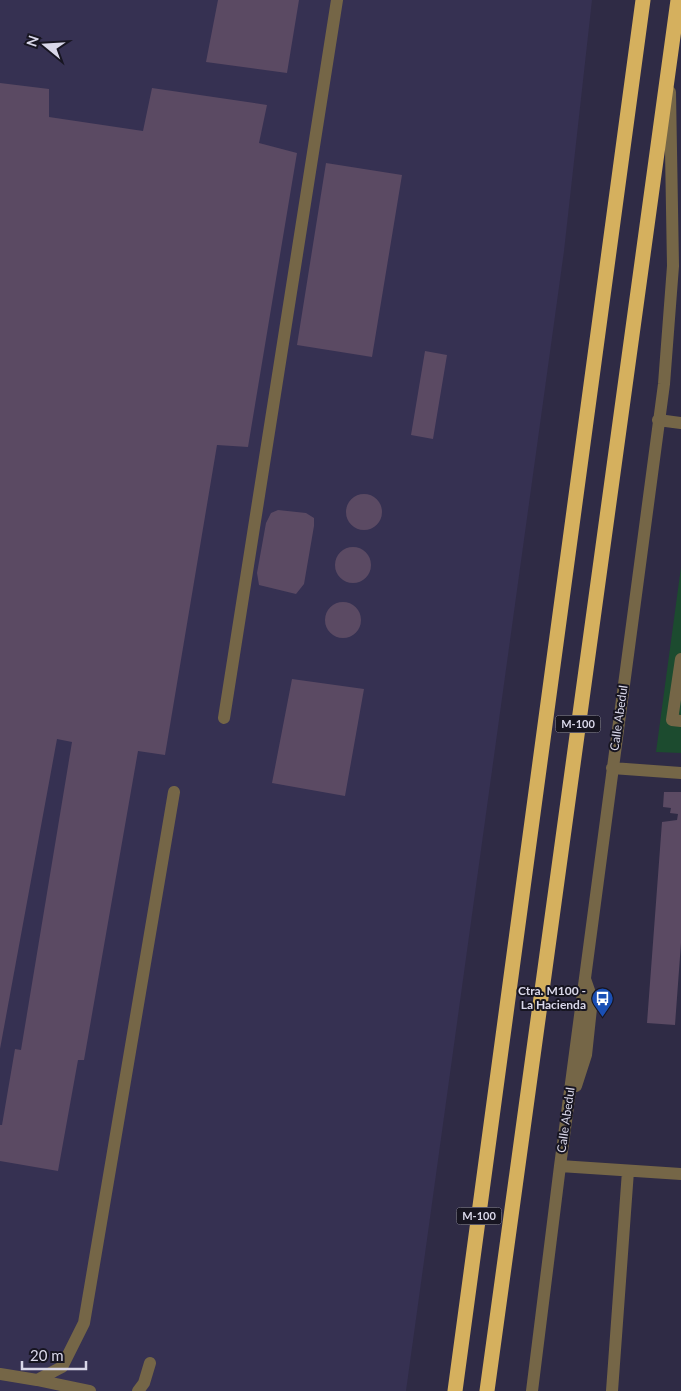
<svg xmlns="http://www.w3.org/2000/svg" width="681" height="1391" font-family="Lato,sans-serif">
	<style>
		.built { fill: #363152 }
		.green { fill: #1c4b2f }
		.building { fill: #5b4a63 }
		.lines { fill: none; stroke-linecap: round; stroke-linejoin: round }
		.minor { stroke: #756647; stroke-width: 12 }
		.highway { stroke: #d5b05e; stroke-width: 15 }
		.labels { text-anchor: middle; stroke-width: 4; stroke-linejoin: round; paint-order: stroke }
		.shield { fill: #171521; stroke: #9f9dad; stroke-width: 1 }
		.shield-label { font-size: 11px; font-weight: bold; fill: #d9d7e9 }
		.street-label { font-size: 12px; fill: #d9d7e9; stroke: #171521 }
		.poi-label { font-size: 12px; font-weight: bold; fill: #d9d7e9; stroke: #171521; text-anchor: end }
	</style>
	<rect width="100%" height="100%" fill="#2f2b45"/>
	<path class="built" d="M 0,0 L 592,0 L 564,251 L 406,1391 L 0,1391 Z"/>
	<path class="green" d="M 681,567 L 681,753 L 656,752 Z"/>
	<path class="building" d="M 218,0 L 299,0 L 287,73 L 206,62 Z
		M 0,83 L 49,89 L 49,117 L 143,131 L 152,88 L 267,105 L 259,143 L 297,153 L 248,447 L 217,445 L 165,755 L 138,751 L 84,1060 L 78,1060 L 58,1171 L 0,1161 L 0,1125 L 2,1125 L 15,1049 L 21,1050 L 72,742 L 57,739 L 0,1049 Z
		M 326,163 L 402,175 L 372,357 L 297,345 Z
		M 425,351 L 447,355 L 433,439 L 411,435 Z
		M346 512a18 18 0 1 1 36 0a18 18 0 1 1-36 0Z
		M 278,510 L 306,513 L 314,518 L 314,526 L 304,584 L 296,594 L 259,585 L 257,573 L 266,523 L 271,513 Z
		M335 565a18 18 0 1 1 36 0a18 18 0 1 1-36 0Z
		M325 620a18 18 0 1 1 36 0a18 18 0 1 1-36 0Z
		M 292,679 L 364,689 L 345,796 L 272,783 Z
		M 664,792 L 681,792 L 681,943 L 675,1025 L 647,1023 L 662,822 L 677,820 L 678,814 L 670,813 L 671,808 L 663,807 Z"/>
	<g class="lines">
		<path class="minor" d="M 658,420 L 681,423
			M 681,659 L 672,720 L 681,721
			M 224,718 L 337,0
			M 612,768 L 681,773
			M 576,1086 L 586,1055 L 592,999 L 585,979
			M 560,1166 L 681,1174
			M 0,1374 L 37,1380 L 62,1367 L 84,1323 L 174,792
			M 37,1380 L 90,1391
			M 138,1391 L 144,1383 L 150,1363
			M 532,1391 L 560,1166 L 664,384 L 673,266 L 670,92
			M 612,1391 L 628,1171"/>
		<path class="highway" d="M 455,1391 L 643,0
			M 487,1391 L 678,0"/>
	</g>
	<defs>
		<symbol id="bus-pin" viewBox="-11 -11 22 30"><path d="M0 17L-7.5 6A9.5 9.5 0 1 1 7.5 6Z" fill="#1a4fb4" stroke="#171521"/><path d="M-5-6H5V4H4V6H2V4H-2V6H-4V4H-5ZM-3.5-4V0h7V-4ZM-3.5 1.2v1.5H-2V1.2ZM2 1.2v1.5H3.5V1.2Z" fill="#fff"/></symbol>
	</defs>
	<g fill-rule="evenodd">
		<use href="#bus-pin" x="590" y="986" width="25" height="34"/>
	</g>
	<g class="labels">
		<g class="shield">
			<rect x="555.5" y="715.5" width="45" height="17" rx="4"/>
			<rect x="456.5" y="1207.5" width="45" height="17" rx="4"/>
		</g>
		<g class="shield-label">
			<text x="578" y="728">M-100</text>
			<text x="479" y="1220">M-100</text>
		</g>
		<g class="street-label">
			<text transform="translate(619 718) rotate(-82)" y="4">Calle Abedul</text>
			<text transform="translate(566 1120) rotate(-82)" y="4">Calle Abedul</text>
		</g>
		<g class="poi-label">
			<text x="586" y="995">Ctra. M100 -<tspan x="586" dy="14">La Hacienda</tspan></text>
		</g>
	</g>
	<g transform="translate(45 45) rotate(288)" stroke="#171521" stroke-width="4" paint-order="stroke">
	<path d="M0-4L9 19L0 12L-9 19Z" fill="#d9d7e9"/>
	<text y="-8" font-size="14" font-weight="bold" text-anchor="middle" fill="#d9d7e9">N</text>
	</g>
	<path d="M22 1361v8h64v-8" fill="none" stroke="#d9d7e9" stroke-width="2.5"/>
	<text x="30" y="1361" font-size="15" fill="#d9d7e9" stroke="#171521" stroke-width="4" paint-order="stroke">20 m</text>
</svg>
